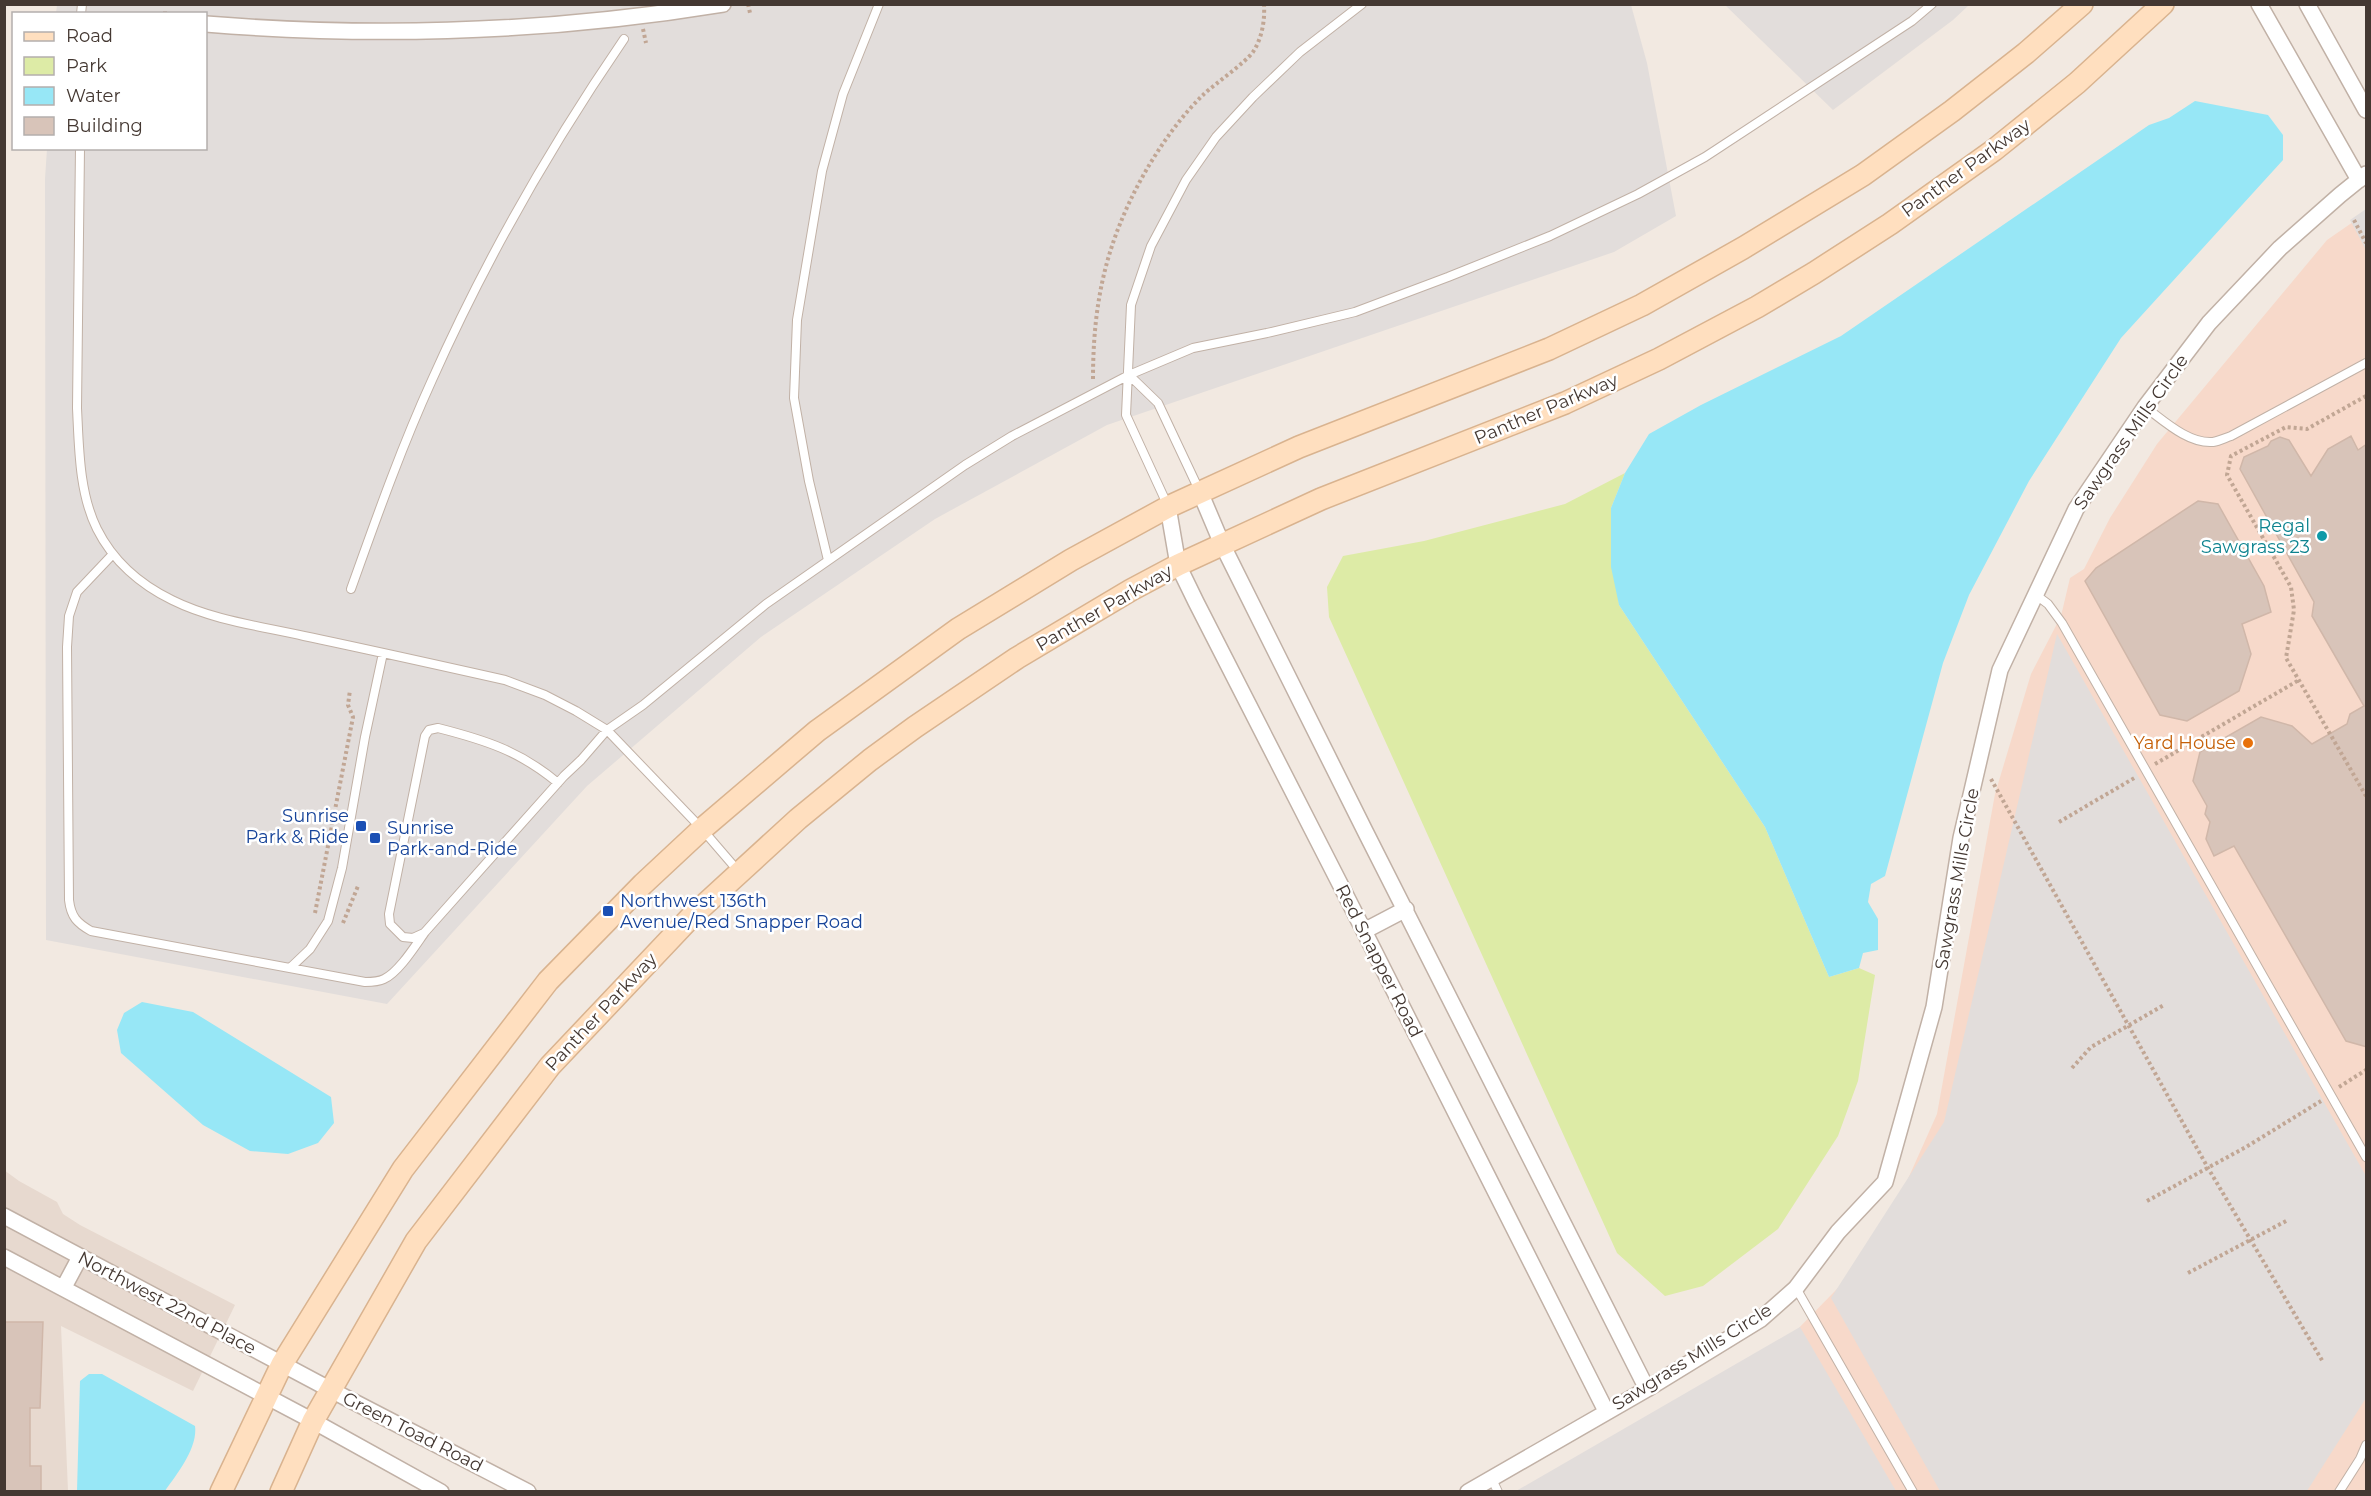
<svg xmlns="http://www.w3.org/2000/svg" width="2371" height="1496" font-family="Montserrat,sans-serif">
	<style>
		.residential { fill: #e7d9cf }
		.commercial { fill: #f7d9ca }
		.green { fill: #ddeba6 }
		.parking { fill: #e2dddb }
		.water { fill: #97e7f6 }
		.building { fill: #d8c4b9; stroke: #d0b7a9; stroke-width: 1.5 }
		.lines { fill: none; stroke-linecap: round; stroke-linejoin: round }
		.lane-casing { stroke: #c1b1a6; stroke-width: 10 }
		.street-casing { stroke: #c1b1a6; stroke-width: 18 }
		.secondary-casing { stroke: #d9b38f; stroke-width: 24 }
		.path { stroke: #c1a694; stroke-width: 4; stroke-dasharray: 3 3; stroke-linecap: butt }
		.lane { stroke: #fff; stroke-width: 8 }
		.street { stroke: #fff; stroke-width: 15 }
		.secondary { stroke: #ffdfbf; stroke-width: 21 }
		.culture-dot { fill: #0f9aa8; stroke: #fff; stroke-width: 2 }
		.food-dot { fill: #e8710a; stroke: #fff; stroke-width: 2 }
		.transit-dot { fill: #1a4fb4; stroke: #fff; stroke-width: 2 }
		.labels { text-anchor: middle; stroke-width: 5; stroke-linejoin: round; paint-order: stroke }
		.street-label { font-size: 18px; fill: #443832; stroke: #fff }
		.culture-label { font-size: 18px; fill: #0d838f; stroke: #fff; text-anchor: end }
		.food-label { font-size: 18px; fill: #c56008; stroke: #fff; text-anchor: end }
		.transit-label { font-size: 18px; fill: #164399; stroke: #fff; text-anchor: start }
	</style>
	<rect width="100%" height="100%" fill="#f2e9e1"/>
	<path class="residential" d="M 4,1170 L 19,1181 L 57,1202 L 63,1214 L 80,1225 L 235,1305 L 193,1391 L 61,1326 L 68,1491 L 5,1491 Z"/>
	<path class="commercial" d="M 2366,213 L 2366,1491 L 1532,1492 L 1792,1335 L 1877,1248 L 1937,1114 L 1995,794 L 2031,674 L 2061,616 L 2070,578 L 2084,569 L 2110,518 L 2157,444 L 2327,240 Z"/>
	<path class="green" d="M 1625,473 L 1611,508 L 1619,605 L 1765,827 L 1829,977 L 1859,968 L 1875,975 L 1858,1081 L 1838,1136 L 1778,1229 L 1703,1286 L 1665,1296 L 1617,1253 L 1329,617 L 1327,587 L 1343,556 L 1424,541 L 1565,504 Z"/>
	<path class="parking" d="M 57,5 L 1631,5 L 1647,63 L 1676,216 L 1614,252 L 1107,425 L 935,519 L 761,637 L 587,786 L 387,1004 L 46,940 L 45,179 L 47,149 L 206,148 L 206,14 L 56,13 Z
		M 1725,5 L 1969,5 L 1953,20 L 1833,110 Z
		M 2366,209 L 2366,250 L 2350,220 Z
		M 2057,634 L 2366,1176 L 2366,1398 L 2307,1491 L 1940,1491 L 1831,1298 L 1944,1122 Z
		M 1800,1327 L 1896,1491 L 1516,1491 Z"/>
	<path class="water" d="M 2195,101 L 2268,115 L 2283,135 L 2283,160 L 2121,338 L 2029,481 L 1969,595 L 1943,663 L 1885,876 L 1871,884 L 1868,902 L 1878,919 L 1878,950 L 1863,953 L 1859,968 L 1829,977 L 1765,827 L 1619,605 L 1611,567 L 1611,508 L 1625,473 L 1649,434 L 1701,405 L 1841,336 L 2149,125 L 2169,118 Z
		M 142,1002 L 193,1012 L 331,1097 L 334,1123 L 318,1143 L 288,1154 L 250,1151 L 203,1125 L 121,1053 L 117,1030 L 124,1013 Z
		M 89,1374 L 102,1374 L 195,1426 C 198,1448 177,1474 165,1491 L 77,1491 L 80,1381 Z"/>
	<path class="building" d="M 2351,436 L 2358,450 L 2367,444 L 2367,1047 L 2346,1041 L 2234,846 L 2214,856 L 2206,839 L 2210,822 L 2205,814 L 2207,806 L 2193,781 L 2200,752 L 2261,717 L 2292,726 L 2312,744 L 2347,724 L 2350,714 L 2364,706 L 2312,616 L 2314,602 L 2240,469 L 2244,457 L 2268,446 L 2271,441 L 2280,437 L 2289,440 L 2311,476 L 2328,449 Z
		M 2198,501 L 2218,504 L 2264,586 L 2271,612 L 2242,624 L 2251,654 L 2239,691 L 2187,721 L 2160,715 L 2085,581 L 2096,568 Z
		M 4,1322 L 43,1322 L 40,1408 L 30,1408 L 30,1466 L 41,1466 L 41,1491 L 4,1491 Z"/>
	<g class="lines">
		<defs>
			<path id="lane" d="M 81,14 L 82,4
				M 80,148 L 77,408 C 79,447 79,493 97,529 C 113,561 141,585 172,600 C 212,620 260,626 304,636 C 371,650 438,665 505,680 L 545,695 L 576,711 L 607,730 L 702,829 L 739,872
				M 1129,375 L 1158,403 L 1199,490
				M 2145,407 C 2163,420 2188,444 2213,442 C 2219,441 2225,438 2231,436 L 2366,363
				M 1167,504 L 1126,415 L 1131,305 L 1151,246 L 1186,180 L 1216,137 L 1253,97 L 1300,52 L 1362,4
				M 113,554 L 77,592 L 69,616 L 67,647 L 69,900 C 71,917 77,923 91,931 L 365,982 C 371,982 378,982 384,979 C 399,972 415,946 425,932 L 564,776 L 581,760 L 607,730 L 643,705 L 766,604 L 965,465 L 1012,436 L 1129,375 L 1193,348 L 1267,333 L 1355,312 L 1448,277 L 1550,236 L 1638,194 L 1705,157 L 1912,21 L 1932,4
				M 828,560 L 809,481 L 794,398 L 797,320 L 822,171 L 843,94 L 879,4
				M 351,589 C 376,519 401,448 432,380 C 485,261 550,147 624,39
				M 2036,595 L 2048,604 L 2062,623 L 2366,1157
				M 424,933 L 413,938 L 403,937 L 390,924 L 389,914 L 425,736 L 429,730 L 438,728 C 485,740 520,751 558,783
				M 290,968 L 310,949 L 328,921 L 342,868 L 365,737 L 383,653
				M 1796,1288 L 1913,1492
				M 1492,1479 L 1498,1492
				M 2339,1492 L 2360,1459 L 2366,1445"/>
			<path id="street" d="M 2259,4 L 2359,180
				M 2307,4 L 2366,110
				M 206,24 C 378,38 552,32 723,4
				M 1200,492 L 1222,544 L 1365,831 L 1647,1389
				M 1168,507 L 1178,565 L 1196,602 L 1364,931 L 1606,1411
				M 1364,931 L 1406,909
				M 4,1216 L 331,1390 L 528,1492
				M 4,1257 L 313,1421 L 441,1492
				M 64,1287 L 80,1257
				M 1468,1492 L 1647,1389 L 1761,1319 L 1796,1288 L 1838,1232 L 1885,1182 L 1934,1007 L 1961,838 L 2000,670 L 2076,509 L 2145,407 L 2209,323 L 2280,248 L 2340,195 L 2366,174"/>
			<path id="secondary" d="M 221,1492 L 282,1364 L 403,1169 L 548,981 L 643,884 L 702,829 L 817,731 L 958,629 L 1071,560 L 1168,507 L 1299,447 L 1549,349 L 1642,305 L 1743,248 L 1863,175 L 1952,111 L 2026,53 L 2082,4
				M 281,1492 L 313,1421 L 416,1241 L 550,1066 L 691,917 L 798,819 L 870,760 L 915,727 L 1017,658 L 1131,590 L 1178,565 L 1321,499 L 1565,403 L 1659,359 L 1757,307 L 1814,273 L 1890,224 L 1994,150 L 2077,83 L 2163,4"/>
		</defs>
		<use href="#lane" class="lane-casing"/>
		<use href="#street" class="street-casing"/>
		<use href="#secondary" class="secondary-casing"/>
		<path class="path" d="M 748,4 L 750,13
			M 165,14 L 165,9
			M 643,29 L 646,43
			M 2354,220 L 2366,243
			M 1093,379 C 1093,302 1106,242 1144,174 C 1160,146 1181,116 1204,94 C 1216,83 1245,63 1253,52 C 1262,38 1265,21 1264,4
			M 2366,396 L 2307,429 L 2286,427 L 2231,456 L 2227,475 L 2291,587 L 2294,610 L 2286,658 L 2366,796
			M 2155,764 L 2299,680
			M 1991,779 L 2208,1168 L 2323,1362
			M 2059,822 L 2136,777
			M 315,913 L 353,717 L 348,705 L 350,690
			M 343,923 L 358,886
			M 2072,1068 L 2091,1047 L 2164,1005
			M 2339,1087 L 2366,1070
			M 2147,1201 L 2246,1147 L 2321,1101
			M 2188,1273 L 2288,1220"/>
		<use href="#lane" class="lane"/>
		<use href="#street" class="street"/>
		<use href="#secondary" class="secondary"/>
	</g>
	<circle class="culture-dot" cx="2322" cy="536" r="6"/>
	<circle class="food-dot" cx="2248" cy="743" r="6"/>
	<g class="transit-dot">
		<rect x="355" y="820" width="12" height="12" rx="3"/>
		<rect x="369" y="832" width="12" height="12" rx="3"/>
		<rect x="602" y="905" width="12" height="12" rx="3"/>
	</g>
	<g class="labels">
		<g class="street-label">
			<text transform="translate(1966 168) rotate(-36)" y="6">Panther Parkway</text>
			<text transform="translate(1546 409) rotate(-23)" y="6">Panther Parkway</text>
			<text transform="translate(2131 432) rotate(-55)" y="6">Sawgrass Mills Circle</text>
			<text transform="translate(1104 608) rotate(-30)" y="6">Panther Parkway</text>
			<text transform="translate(1957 879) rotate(-80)" y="6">Sawgrass Mills Circle</text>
			<text transform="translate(1379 961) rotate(63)" y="6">Red Snapper Road</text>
			<text transform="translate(601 1012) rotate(-47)" y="6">Panther Parkway</text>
			<text transform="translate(167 1303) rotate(28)" y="6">Northwest 22nd Place</text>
			<text transform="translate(1692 1357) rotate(-32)" y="6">Sawgrass Mills Circle</text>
			<text transform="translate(413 1432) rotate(27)" y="6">Green Toad Road</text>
		</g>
		<g class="culture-label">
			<text x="2310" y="532">Regal<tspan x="2310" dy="21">Sawgrass 23</tspan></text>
		</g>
		<g class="food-label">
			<text x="2236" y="749">Yard House</text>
		</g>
		<g class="transit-label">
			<text x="349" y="822" text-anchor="end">Sunrise<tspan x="349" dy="21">Park &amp; Ride</tspan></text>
			<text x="387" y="834">Sunrise<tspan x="387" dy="21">Park-and-Ride</tspan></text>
			<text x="620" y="907">Northwest 136th<tspan x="620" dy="21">Avenue/Red Snapper Road</tspan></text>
		</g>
	</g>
	<rect width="2371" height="1496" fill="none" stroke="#443832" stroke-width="12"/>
	<rect x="12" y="12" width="195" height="138" fill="#ffffff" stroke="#b4afad" stroke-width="1.5"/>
	<rect x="24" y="32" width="30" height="9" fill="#ffdfbf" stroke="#b4afad" stroke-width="1.5"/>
	<text x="66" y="42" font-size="18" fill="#443832">Road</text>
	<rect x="24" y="57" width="30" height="18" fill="#ddeba6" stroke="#b4afad" stroke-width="1.5"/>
	<text x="66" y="72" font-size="18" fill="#443832">Park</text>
	<rect x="24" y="87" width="30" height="18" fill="#97e7f6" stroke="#b4afad" stroke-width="1.5"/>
	<text x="66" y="102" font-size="18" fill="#443832">Water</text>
	<rect x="24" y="117" width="30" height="18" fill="#d8c4b9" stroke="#b4afad" stroke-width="1.5"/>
	<text x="66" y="132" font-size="18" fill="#443832">Building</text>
</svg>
